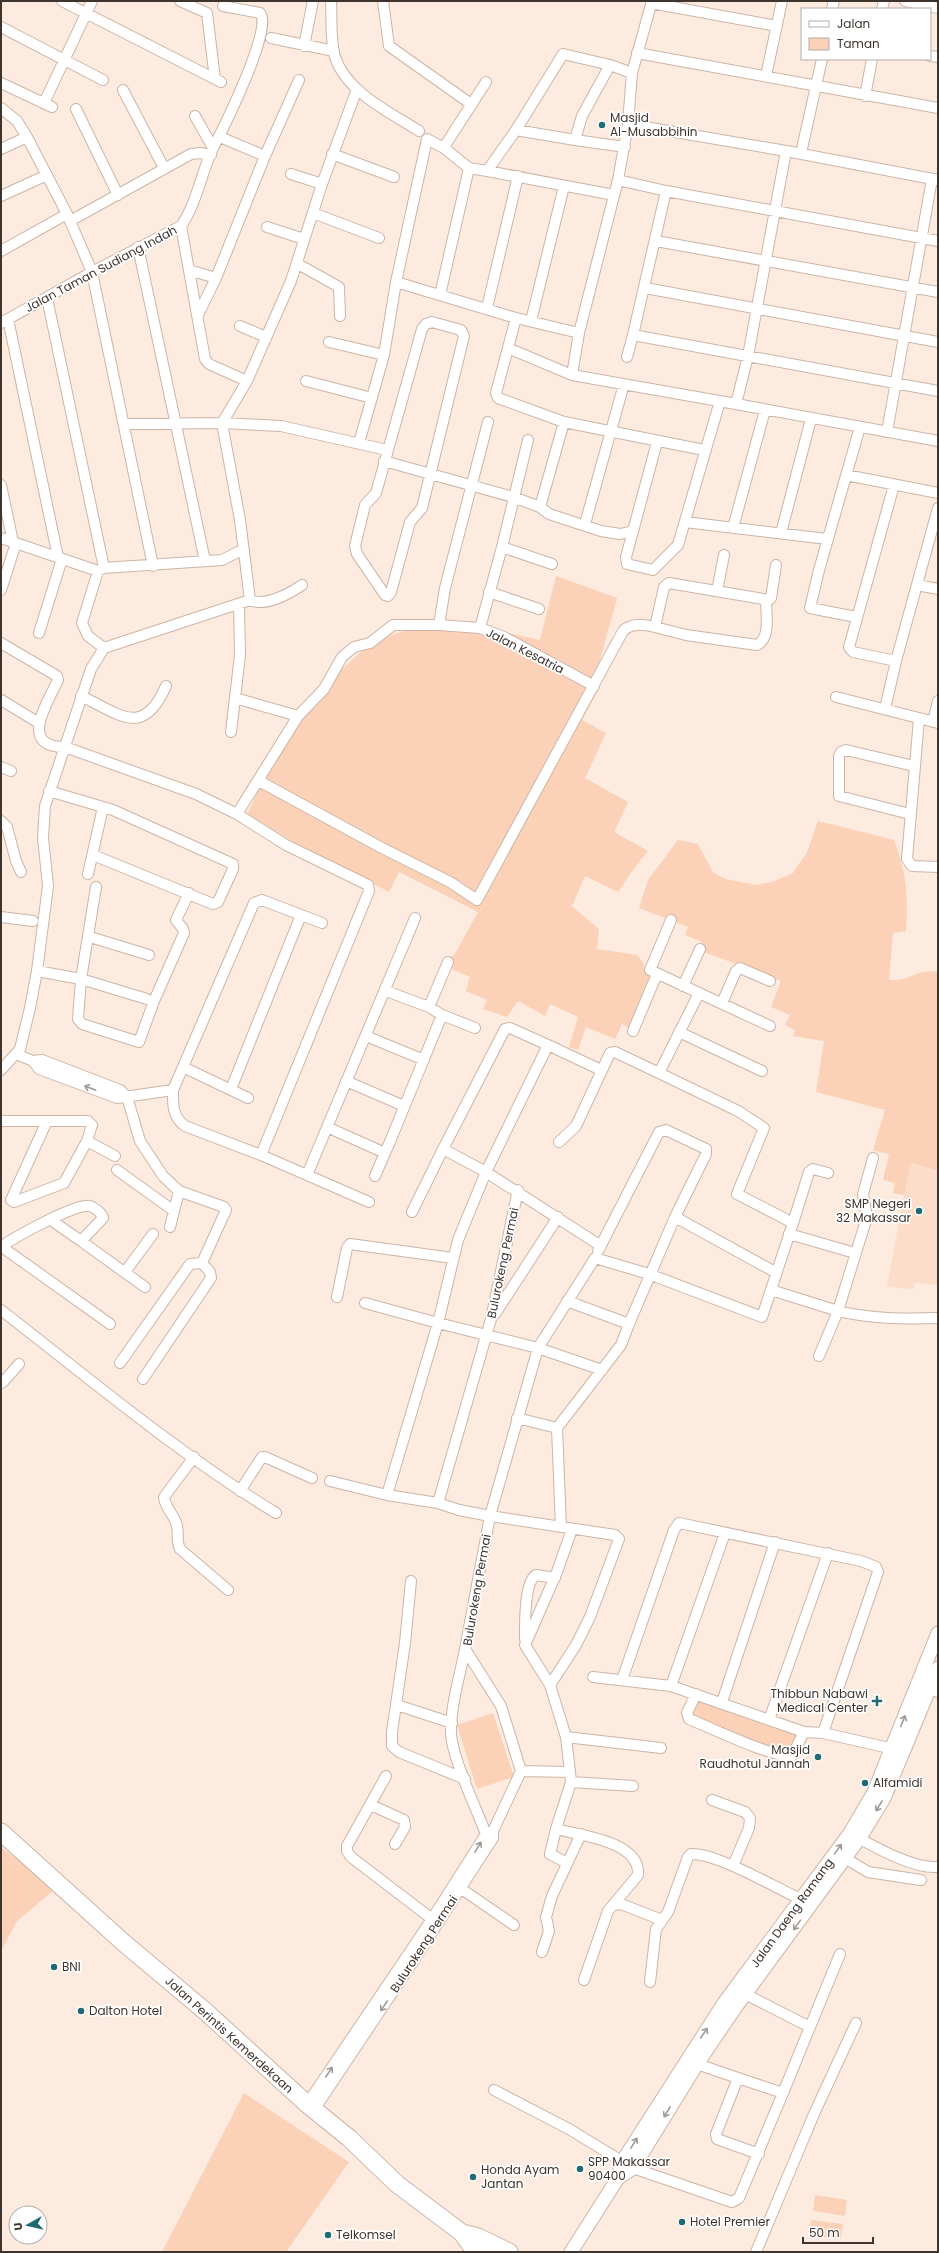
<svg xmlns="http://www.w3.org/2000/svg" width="939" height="2253" font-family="Poppins,sans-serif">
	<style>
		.built { fill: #fcddca }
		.green { fill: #fbd1b7 }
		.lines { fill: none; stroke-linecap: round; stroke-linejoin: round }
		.street-casing { stroke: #cbb5a7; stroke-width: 12 }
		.secondary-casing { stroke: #cbb5a7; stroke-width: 15 }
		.highway-casing { stroke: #cbb5a7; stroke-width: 19 }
		.street { stroke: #fff; stroke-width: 10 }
		.secondary { stroke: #fff; stroke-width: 13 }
		.highway { stroke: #fff; stroke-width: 17 }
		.oneway { stroke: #9e9a96 }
		.poi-dot { fill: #1f6a73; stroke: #fff; stroke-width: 1.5 }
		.labels { text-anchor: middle; stroke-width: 3.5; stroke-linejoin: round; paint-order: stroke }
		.poi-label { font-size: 12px; fill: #3d342e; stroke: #fff; text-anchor: start }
		.street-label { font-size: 12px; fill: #3d342e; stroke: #fff }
	</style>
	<rect width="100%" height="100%" fill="#feebdf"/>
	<path class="built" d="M 910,1160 L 938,1167 L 938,1285 L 914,1283 L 914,1289 L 887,1287 Z"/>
	<path class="green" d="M 556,576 L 617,598 L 599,664 L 600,687 L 582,720 L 606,733 L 585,778 L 628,802 L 614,832 L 648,851 L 635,867 L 618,892 L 585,876 L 572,906 L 599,929 L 597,949 L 637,955 L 644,964 L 644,972 L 654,979 L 633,1030 L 622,1024 L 615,1039 L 586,1027 L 578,1050 L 569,1047 L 578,1017 L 550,1004 L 545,1016 L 518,1001 L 507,1017 L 483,1009 L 487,1000 L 466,991 L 470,977 L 453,970 L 449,959 L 455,954 L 478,912 L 399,872 L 389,892 L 287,838 L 247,814 L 278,751 L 316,693 L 373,641 L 422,625 L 475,626 L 540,640 Z
		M 818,821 L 894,840 C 907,875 908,894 906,931 L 893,933 L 889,980 C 911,982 916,968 938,972 L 938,1171 L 911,1162 L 904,1195 L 893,1193 L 895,1183 L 883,1180 L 889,1154 L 873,1150 L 885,1110 L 816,1092 L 824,1041 L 793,1036 L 795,1030 L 785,1025 L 790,1015 L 771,1007 L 781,981 L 704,952 L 701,947 L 702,942 L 685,935 L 688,927 L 639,908 L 648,880 L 678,840 L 698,844 L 713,872 L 725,879 L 755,885 L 772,882 L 793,873 L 807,852 Z
		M 697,1696 L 799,1734 L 788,1754 L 747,1741 L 689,1716 Z
		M 493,1713 L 514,1777 L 477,1789 L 457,1725 Z
		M 1,1847 L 55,1889 L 17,1921 L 1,1951 Z
		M 244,2093 L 349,2162 L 286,2252 L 162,2252 Z
		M 815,2195 L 847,2200 L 845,2216 L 813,2211 Z
		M 811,2220 L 843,2224 L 841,2239 L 810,2235 Z"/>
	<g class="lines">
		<defs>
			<path id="street" d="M 62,1 L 221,82
				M 180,1 L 207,13 L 215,79
				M 331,1 C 332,18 330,40 335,57 C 347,93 390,112 419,131
				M 383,1 L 389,46 L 471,104
				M 652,1 L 632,73 L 628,124 L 786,151
				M 905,1 L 938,8
				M 651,3 L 777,26
				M 832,9 L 834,1
				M 882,9 L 884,1
				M 1,27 L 103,80
				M 271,38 L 334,51
				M 304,46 L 313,1
				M 637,53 L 938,108
				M 930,56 L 938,57
				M 610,65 L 563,54 L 516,130 L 487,171 L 614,195
				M 766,76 L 782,1
				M 1,83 L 52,107
				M 123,90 L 164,168
				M 865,96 L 872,59
				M 44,103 L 92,1
				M 1,108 L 17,121 L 27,137 L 67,214 L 92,272 L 153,566
				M 76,109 L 118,195
				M 195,116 L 213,148
				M 628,124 L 618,180 L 579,333 L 572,375 L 736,404
				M 516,130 L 575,140
				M 220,137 L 265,156
				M 446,144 L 486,82
				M 625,147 L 575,140 L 582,116 L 610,65 L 632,73
				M 1,149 L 27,137
				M 801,153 L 822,59
				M 332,154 L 394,177
				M 291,174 L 322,184
				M 618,180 L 666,191 L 633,335 L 938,391
				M 938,180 L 786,151 L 748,356 L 736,404 L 938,441
				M 666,191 L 938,241
				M 1,196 L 47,175
				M 313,213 L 379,238
				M 70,221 L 191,154 L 200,153 L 211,155
				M 181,226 L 205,359 L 209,364 L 247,381
				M 267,227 L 304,239
				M 656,241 L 938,292
				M 138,247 L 205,561
				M 1,251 L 67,214
				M 298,264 L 339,287 L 340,316
				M 189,270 L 216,278
				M 396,282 L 516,318 L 579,333
				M 645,288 L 938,342
				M 440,295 L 469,168
				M 47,298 L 104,568
				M 487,308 L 518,176
				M 198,315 L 216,278 L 265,156 L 299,80
				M 516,318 L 496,393 L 498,398 L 564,422 L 704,450
				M 8,319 L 58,557
				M 531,321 L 564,186
				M 432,322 L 461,330 L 464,336 L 422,508 L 410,522 L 391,592 L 388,596 L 385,595 L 357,554 L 355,546 L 365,505 L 376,493 L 422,329 L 426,324 Z
				M 1,323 L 92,272 L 181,226 C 197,203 201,173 213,148 C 223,129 274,27 260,13 L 223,6
				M 240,326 L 266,337
				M 329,342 L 384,355
				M 508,348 L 572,375
				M 627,357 L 633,335
				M 306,381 L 372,398
				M 124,424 L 222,423 L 281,426 L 387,450
				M 887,432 L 932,179
				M 657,442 L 626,557 L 627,564 L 653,570 L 678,545 L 720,401
				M 359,443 L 384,355 L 396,282 L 427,139 L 444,148 L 469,168 L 487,171
				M 384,461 L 513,497 L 540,507 L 549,514 L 601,531 L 620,534 L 633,531
				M 846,475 L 938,493
				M 1,485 L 13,542
				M 894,485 L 849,647 L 853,652 L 896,661
				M 540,507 L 564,422
				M 685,522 L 827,539
				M 585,524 L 624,384
				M 733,528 L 765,410
				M 781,533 L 811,419
				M 1,538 L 98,571 L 104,568 L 222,560 L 242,550
				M 502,547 L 552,564
				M 98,571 L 82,623 L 88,636 L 104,648
				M 917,585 L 938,589
				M 1,590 L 16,543
				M 717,591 L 724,555
				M 489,592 L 539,609
				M 250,600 L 240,520 L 222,423 L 247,381 L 291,281 L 322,184 L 357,89
				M 856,617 L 810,608 L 819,570 L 860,427
				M 439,625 L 445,588 L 488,422
				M 655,627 L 686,635 L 757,645 C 771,638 766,614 766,601
				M 480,628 L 502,547 L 528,440
				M 39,633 L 62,559
				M 1,643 L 57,676 L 58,680 C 47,704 18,747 65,747 L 196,794 L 237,814 L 286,845 L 368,885 L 369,891 L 261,1155
				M 81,696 C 121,715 143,738 166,686
				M 836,697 L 938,723
				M 235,698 L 298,716
				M 1,700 L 39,723
				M 885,709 L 896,661 L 938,508
				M 919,719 L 907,859 L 912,866 L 938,867
				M 933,722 L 938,701
				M 231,732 L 240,655 L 239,604
				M 1,767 L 11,771
				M 259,781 L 382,848 L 450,882 L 477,900 L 623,631 C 631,622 645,625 655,627 L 664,587 L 669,583 L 769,600 L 771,598 L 776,565
				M 49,791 L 113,810 L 233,864 L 233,869 L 218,902 L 213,904 L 93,855
				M 237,814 L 298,716 L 324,689 L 342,657 L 354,647 L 370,643 L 393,625 L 439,625 L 480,628 L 504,637 L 594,686
				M 910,814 L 839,796 L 839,756 L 841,752 L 846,750 L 914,766
				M 1,821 L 7,827 L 16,861 L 21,872
				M 88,874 L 103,807
				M 96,887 L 81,979 L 78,1019 L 82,1024 L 139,1042 L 154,1001 L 184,933 L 183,929 L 176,920 L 189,893
				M 1,917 L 33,921
				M 671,920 L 650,970 L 699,993
				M 90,937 L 149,955
				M 37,971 L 81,979 L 147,999
				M 683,986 L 700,949
				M 722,1003 L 736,971 L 740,968 L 770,981
				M 429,1007 L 448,962
				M 442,1015 L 475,1028
				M 633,1031 L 657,974
				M 679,1032 L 762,1071
				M 366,1036 L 424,1060
				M 16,1054 L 33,1061 L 42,1060 L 120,1090 L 127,1097 L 140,1141 L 163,1176 L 179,1191 L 224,1207 L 226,1210 L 202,1263
				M 33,1061 L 39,1069 L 117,1098 L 173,1090 L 254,903 L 262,900 L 322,923
				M 183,1067 L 248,1098
				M 1,1070 L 20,1049 L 30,1008 L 37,971 L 48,886 L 43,838 L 45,806 L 91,669 L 104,648 L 250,600 C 265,607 289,594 302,585
				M 346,1081 L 404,1106
				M 231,1089 L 301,915
				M 173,1090 C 173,1105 172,1116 185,1126 L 261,1155 L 369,1202
				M 1,1121 L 88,1121 L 92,1125 L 87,1141 L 64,1183 L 14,1202 L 11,1200 L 47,1121
				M 327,1127 L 385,1153 L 389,1144 L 442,1015 L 429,1007 L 386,991
				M 87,1141 L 115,1156
				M 559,1142 L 576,1126 L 610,1053 L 615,1052 L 659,1073
				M 443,1149 L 505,1029 L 510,1028 L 548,1045
				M 117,1170 L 174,1211
				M 307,1175 L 415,918
				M 375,1176 L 385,1153
				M 412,1212 L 443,1149 L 486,1172 L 548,1045 L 601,1070
				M 675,1217 L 775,1272
				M 793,1223 L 809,1172 L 813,1169 L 828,1173
				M 170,1227 L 179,1191
				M 789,1234 L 855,1253
				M 81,1241 L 145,1287
				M 601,1246 L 486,1172 L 458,1240 L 438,1323 L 538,1348 L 602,1370
				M 1,1247 C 13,1238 76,1203 90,1206 C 94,1207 102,1213 103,1218 L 81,1241 L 51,1220
				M 2,1247 L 110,1324
				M 598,1251 L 659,1132 L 666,1130 L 706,1149 L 706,1154 L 675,1217 L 629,1324
				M 125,1272 L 153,1234
				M 771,1290 L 838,1311 L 867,1217 L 863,1194 L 873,1158
				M 337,1297 L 347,1248 L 350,1244 L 453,1258
				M 365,1303 L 438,1323 L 387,1495 L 438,1503
				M 1,1310 C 91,1380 179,1454 276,1513
				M 495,1314 L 558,1217
				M 819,1356 L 838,1311 C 871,1319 904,1319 938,1318
				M 120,1363 L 190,1264 L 202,1263 L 210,1272 L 211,1278 L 143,1379
				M 1,1383 L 4,1381 L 19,1364
				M 517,1418 L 557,1428
				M 194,1457 L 164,1497 C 165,1509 175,1515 177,1526 C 179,1535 176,1541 180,1549 L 228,1590
				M 330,1481 L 387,1495
				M 240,1491 L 262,1457 L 265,1457 L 312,1478
				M 561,1527 L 557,1428 L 621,1345 L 629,1324 L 567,1301
				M 411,1581 L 405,1643 L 392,1732 L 392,1746 L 399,1752 L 465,1779
				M 525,1639 C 525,1626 524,1582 536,1575 L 555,1578
				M 525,1645 L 550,1685 L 566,1737 L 570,1772
				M 525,1645 L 557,1572 L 572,1529
				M 465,1649 C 460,1676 450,1707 451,1734 C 453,1760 476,1808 486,1834 L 491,1837
				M 593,1677 L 671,1686 L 804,1732 L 823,1733 L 898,1750
				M 622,1680 L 674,1530 L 679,1523 L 861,1561 L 876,1567 L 878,1572 L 823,1733
				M 550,1685 L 576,1645 L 590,1617 L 619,1539 L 615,1535 L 490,1516 L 538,1348 L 595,1258 L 649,1274 L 762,1317 L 793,1223 L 737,1194 L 764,1128 L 738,1111 L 659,1073 L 699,993 L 770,1026
				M 671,1686 L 725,1533
				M 923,1688 L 938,1692
				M 696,1694 L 687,1713 L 689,1719 C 709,1727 773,1758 792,1756 L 804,1732
				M 722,1702 L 775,1542
				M 397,1705 L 452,1723
				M 769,1720 L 828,1553
				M 566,1737 L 661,1748
				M 521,1771 L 570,1772 L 571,1782 L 633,1786
				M 386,1776 L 347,1846 L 347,1851 L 351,1857 L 432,1919
				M 571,1782 L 556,1829 C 579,1835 641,1841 638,1875 L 613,1905
				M 712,1800 L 745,1812 L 750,1818 L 749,1828 L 733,1866
				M 371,1805 L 404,1820 L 405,1827 L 395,1844
				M 556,1829 L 550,1854 L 567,1863
				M 853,1835 C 875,1847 913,1869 938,1867
				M 845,1858 L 868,1872 L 921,1880
				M 460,1888 L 514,1925
				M 542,1952 L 549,1931 L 546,1917 L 552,1896 L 581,1834
				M 584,1980 L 608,1911 L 613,1905 L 621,1904 L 662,1920
				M 650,1982 L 656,1929 L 668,1912 L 688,1857 L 691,1854 C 716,1852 781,1891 807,1902
				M 810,2027 L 840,1954
				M 697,2064 L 738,2078 L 716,2134 L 717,2139 L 759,2154
				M 738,2078 L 783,2093 L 810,2027 L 745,1994
				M 494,2090 L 569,2129 L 633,2168 L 732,2202 L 739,2198 L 783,2093
				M 307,2104 L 432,1919 L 486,1834 L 493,1831
				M 314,2110 L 412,1963 L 493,1838 L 493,1831 L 521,1771 L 501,1706 L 465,1649 L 490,1516 L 459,1510 L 438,1503 L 491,1319 L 518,1190
				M 756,2252 L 814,2114 L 856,2023"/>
			<path id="secondary" d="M 618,2178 L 633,2168 L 697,2064 L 735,2008 L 859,1839 L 884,1798 L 938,1668
				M 571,2252 L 618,2178 L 622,2162 L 724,2003 L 850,1833 L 874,1792 L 938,1633"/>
			<path id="highway" d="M 1,1832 L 124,1943 L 205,2011 L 307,2104 L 349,2138 L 397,2184 L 462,2233 L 472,2247 L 480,2252
				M 462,2233 L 478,2237 L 509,2252"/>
		</defs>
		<use href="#street" class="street-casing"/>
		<use href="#secondary" class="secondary-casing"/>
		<use href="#highway" class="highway-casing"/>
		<use href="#street" class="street"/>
		<use href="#secondary" class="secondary"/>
		<use href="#highway" class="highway"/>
	</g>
	<defs><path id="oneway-shaft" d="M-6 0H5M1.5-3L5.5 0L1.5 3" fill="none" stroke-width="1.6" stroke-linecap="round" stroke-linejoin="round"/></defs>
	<g class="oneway">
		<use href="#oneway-shaft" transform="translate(90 1088) rotate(-160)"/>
		<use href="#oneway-shaft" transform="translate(903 1721) rotate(-68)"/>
		<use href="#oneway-shaft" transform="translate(879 1806) rotate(121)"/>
		<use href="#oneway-shaft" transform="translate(478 1847) rotate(-58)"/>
		<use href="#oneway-shaft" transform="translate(838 1849) rotate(-54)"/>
		<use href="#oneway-shaft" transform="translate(797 1925) rotate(126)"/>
		<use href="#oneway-shaft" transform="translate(384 2006) rotate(124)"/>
		<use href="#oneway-shaft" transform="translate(704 2033) rotate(-56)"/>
		<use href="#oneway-shaft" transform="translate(329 2072) rotate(-56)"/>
		<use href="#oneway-shaft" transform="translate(667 2112) rotate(121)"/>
		<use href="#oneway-shaft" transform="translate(634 2143) rotate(-58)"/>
	</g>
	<g class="poi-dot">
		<circle cx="602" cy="125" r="4"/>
		<circle cx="919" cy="1211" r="4"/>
		<path d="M875 1695h4v4h4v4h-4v4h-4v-4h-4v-4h4z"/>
		<circle cx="818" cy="1757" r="4"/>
		<circle cx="865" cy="1783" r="4"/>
		<circle cx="54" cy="1967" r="4"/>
		<circle cx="81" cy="2011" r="4"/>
		<circle cx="580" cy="2169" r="4"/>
		<circle cx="473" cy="2177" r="4"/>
		<circle cx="682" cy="2222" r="4"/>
		<circle cx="328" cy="2235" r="4"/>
	</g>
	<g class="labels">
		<g class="poi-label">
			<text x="610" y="122">Masjid<tspan x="610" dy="14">Al-Musabbihin</tspan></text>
			<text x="911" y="1208" text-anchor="end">SMP Negeri<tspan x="911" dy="14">32 Makassar</tspan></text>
			<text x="868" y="1698" text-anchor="end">Thibbun Nabawi<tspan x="868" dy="14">Medical Center</tspan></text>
			<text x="810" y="1754" text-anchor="end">Masjid<tspan x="810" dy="14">Raudhotul Jannah</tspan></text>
			<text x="873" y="1787">Alfamidi</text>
			<text x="62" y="1971">BNI</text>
			<text x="89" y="2015">Dalton Hotel</text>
			<text x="588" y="2166">SPP Makassar<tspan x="588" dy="14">90400</tspan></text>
			<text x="481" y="2174">Honda Ayam<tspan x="481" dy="14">Jantan</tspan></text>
			<text x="690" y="2226">Hotel Premier</text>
			<text x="336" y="2239">Telkomsel</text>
		</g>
		<g class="street-label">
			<text transform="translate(101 269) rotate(-28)" y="4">Jalan Taman Sudiang Indah</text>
			<text transform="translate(525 651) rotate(27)" y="4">Jalan Kesatria</text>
			<text transform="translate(503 1263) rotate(-78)" y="4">Bulurokeng Permai</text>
			<text transform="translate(477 1590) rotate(-80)" y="4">Bulurokeng Permai</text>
			<text transform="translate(792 1913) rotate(-54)" y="4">Jalan Daeng Ramang</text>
			<text transform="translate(424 1944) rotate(-57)" y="4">Bulurokeng Permai</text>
			<text transform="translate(229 2035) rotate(42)" y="4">Jalan Perintis Kemerdekaan</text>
		</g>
	</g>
	<rect width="939" height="2253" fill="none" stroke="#3d342e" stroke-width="4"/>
	<rect x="801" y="8" width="130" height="52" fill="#ffffff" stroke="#b1aeab"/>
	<rect x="809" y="21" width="20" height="6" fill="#ffffff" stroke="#b1aeab"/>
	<text x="837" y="28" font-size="12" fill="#3d342e">Jalan</text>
	<rect x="809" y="38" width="20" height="12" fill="#fbd1b7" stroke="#b1aeab"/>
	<text x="837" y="48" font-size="12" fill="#3d342e">Taman</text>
	<g transform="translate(28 2225) rotate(262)"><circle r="19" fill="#ffffff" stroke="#b1aeab"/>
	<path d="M0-3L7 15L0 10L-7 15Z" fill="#1f6a73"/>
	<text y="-6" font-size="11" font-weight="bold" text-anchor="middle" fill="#3d342e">U</text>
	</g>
	<path d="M803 2237v6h70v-6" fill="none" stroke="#3d342e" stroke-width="2"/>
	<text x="809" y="2237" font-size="12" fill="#3d342e" stroke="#ffffff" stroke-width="3" paint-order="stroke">50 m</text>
</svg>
